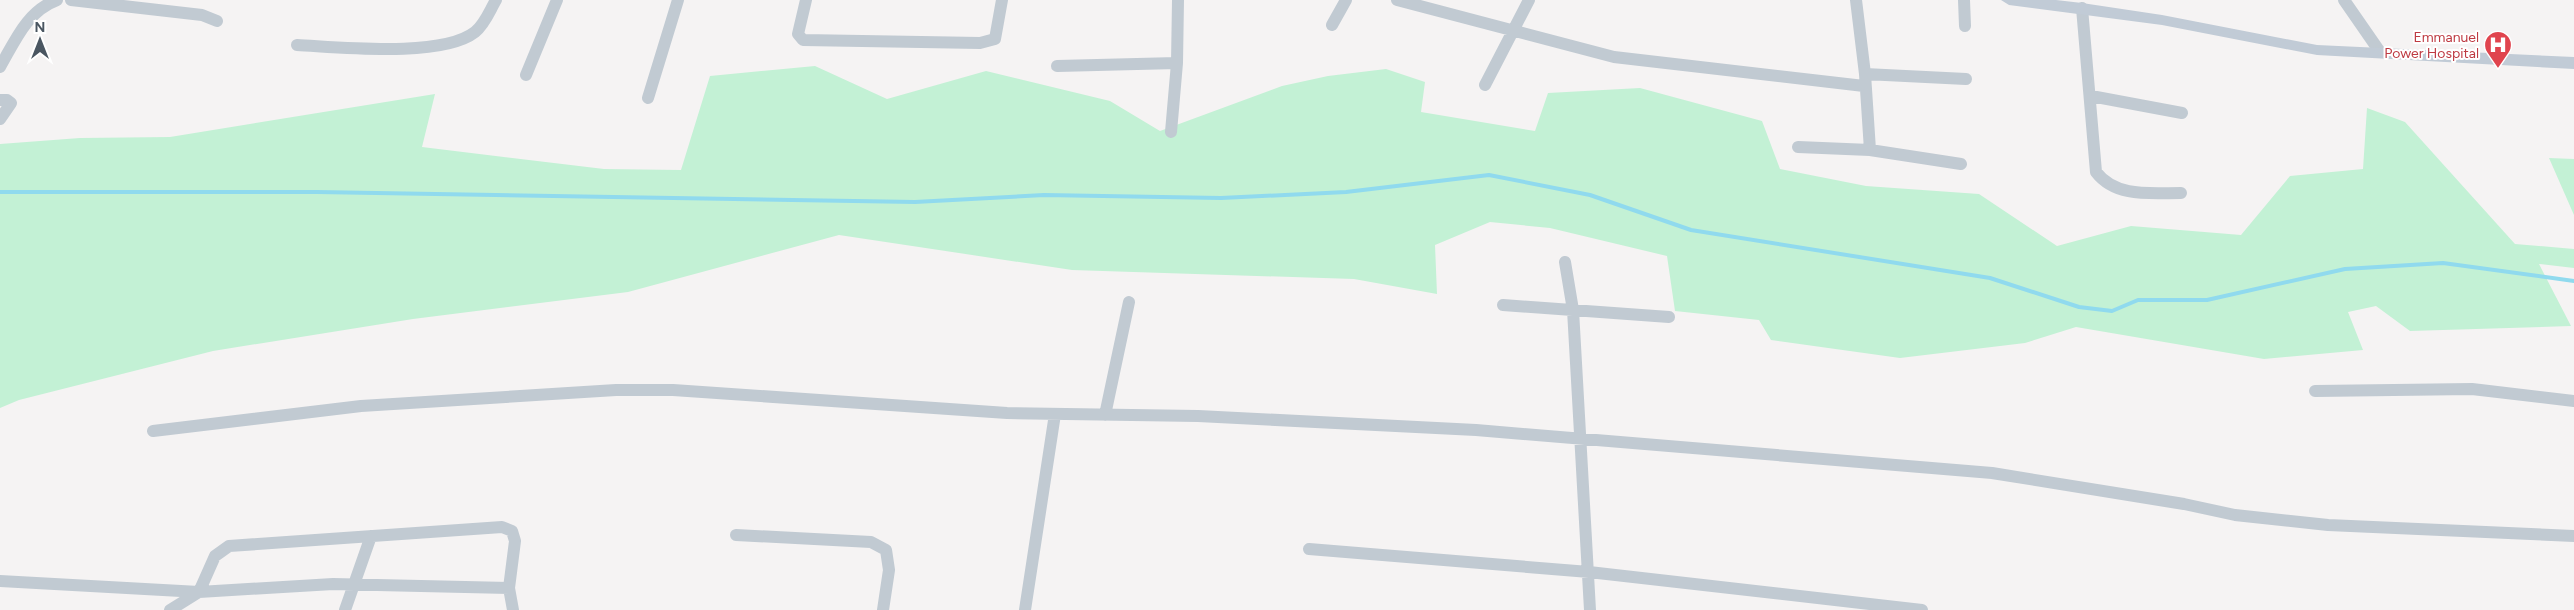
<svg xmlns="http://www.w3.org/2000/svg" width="2574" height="610" font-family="Figtree,sans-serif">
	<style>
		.green { fill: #c3f1d5 }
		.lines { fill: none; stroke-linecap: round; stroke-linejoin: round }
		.stream { stroke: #90daee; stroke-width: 4 }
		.street { stroke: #c1cad2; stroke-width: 12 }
		.secondary { fill: #c1cbd6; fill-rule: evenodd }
		.labels { text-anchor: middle; stroke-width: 4; stroke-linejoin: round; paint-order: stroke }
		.health-label { font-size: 14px; fill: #be3a42; stroke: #fff; text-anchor: end }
	</style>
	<rect width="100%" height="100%" fill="#f5f3f3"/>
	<path class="green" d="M 815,66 L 887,99 L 986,71 L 1110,101 L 1160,131 L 1282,86 L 1328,76 L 1386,69 L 1425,82 L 1421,112 L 1535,131 L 1548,93 L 1640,88 L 1762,121 L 1780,169 L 1866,186 L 1979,194 L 2057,246 L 2131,226 L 2241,235 L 2290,176 L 2363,169 L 2367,108 L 2405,122 L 2515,244 L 2574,249 L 2574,268 L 2539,264 L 2571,326 L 2410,331 L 2376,306 L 2348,312 L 2363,350 L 2264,359 L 2076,327 L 2025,343 L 1900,358 L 1771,340 L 1759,320 L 1675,311 L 1667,256 L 1550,228 L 1490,222 L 1435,245 L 1437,294 L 1354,279 L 1072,270 L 839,235 L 628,292 L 413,319 L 213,351 L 19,400 L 0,408 L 0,144 L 80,138 L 170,137 L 435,94 L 422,147 L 604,169 L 681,170 L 710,76 Z
		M 2549,158 L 2574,159 L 2574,215 Z"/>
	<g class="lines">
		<path class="stream" d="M 0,192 L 317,192 L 915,202 L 1044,195 L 1221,198 L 1346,192 L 1489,175 L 1590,195 L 1691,230 L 1990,278 L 2079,307 L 2112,311 L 2138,300 L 2207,300 L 2345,269 L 2443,263 L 2574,281"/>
		<path class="street" d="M 71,0 L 202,15 L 217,21
			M 806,0 L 798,34 L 803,40 L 980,43 L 995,39 L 1002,0
			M 1397,0 L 1614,57 L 1864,86
			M 1856,0 L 1865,74 L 1870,150
			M 1964,0 L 1965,26
			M 2344,0 L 2380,52
			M 2082,8 L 2096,172 C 2116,198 2151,193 2181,193
			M 1332,25 L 1346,0
			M 297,45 C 339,47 442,58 475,32 C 485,24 490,10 496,0
			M 1057,66 L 1177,63
			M 0,67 C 15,41 27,11 57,0
			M 1865,74 L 1966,79
			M 526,75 L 557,0
			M 1485,85 L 1529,0
			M 2091,96 L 2182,113
			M 648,98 L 678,0
			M 0,100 L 7,100 L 11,103 L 0,119
			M 1171,132 L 1177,63 L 1178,0
			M 1798,147 L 1870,150 L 1961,164
			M 1565,262 L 1573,310 L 1590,610
			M 1503,305 L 1669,317
			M 2315,391 L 2472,389 L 2574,401
			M 1105,415 L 1129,302
			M 153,431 L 361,406 L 616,390 L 673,390 L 1007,413 L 1198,416 L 1476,430 L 1992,473 L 2184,504 L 2235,515 L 2328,525 L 2574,536
			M 736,535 L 871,542 L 886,550 L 889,570 L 883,610
			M 1309,549 L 1589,572 L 1922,610
			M 0,581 L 199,592 L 333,584 L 509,588
			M 170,610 L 199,592 L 215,556 L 229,546 L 502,527 L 512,531 L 515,541 L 509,588 L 513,610
			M 345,610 L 371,536
			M 1025,610 L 1055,414"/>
		<path class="secondary" d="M 2001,0 L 2056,0 L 2082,3 L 2162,15 L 2317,45 L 2574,57 L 2574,69 L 2317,55 L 2162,25 L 2009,5 Z"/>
	</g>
	<defs>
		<symbol id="hospital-pin" viewBox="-11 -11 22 30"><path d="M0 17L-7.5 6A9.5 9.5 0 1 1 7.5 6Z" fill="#e0444e" stroke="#fff"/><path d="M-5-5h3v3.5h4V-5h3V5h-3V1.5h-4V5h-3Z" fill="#fff"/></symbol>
	</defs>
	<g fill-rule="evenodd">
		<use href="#hospital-pin" x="2482" y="29" width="32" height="43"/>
	</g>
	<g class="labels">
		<g class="health-label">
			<text x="2479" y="42">Emmanuel<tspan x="2479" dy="16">Power Hospital</tspan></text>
		</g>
	</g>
	<g transform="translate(40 40)" stroke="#ffffff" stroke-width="4" paint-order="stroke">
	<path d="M0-4L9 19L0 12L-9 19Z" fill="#4a5661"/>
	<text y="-8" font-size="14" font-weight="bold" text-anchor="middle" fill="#4a5661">N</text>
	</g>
</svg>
